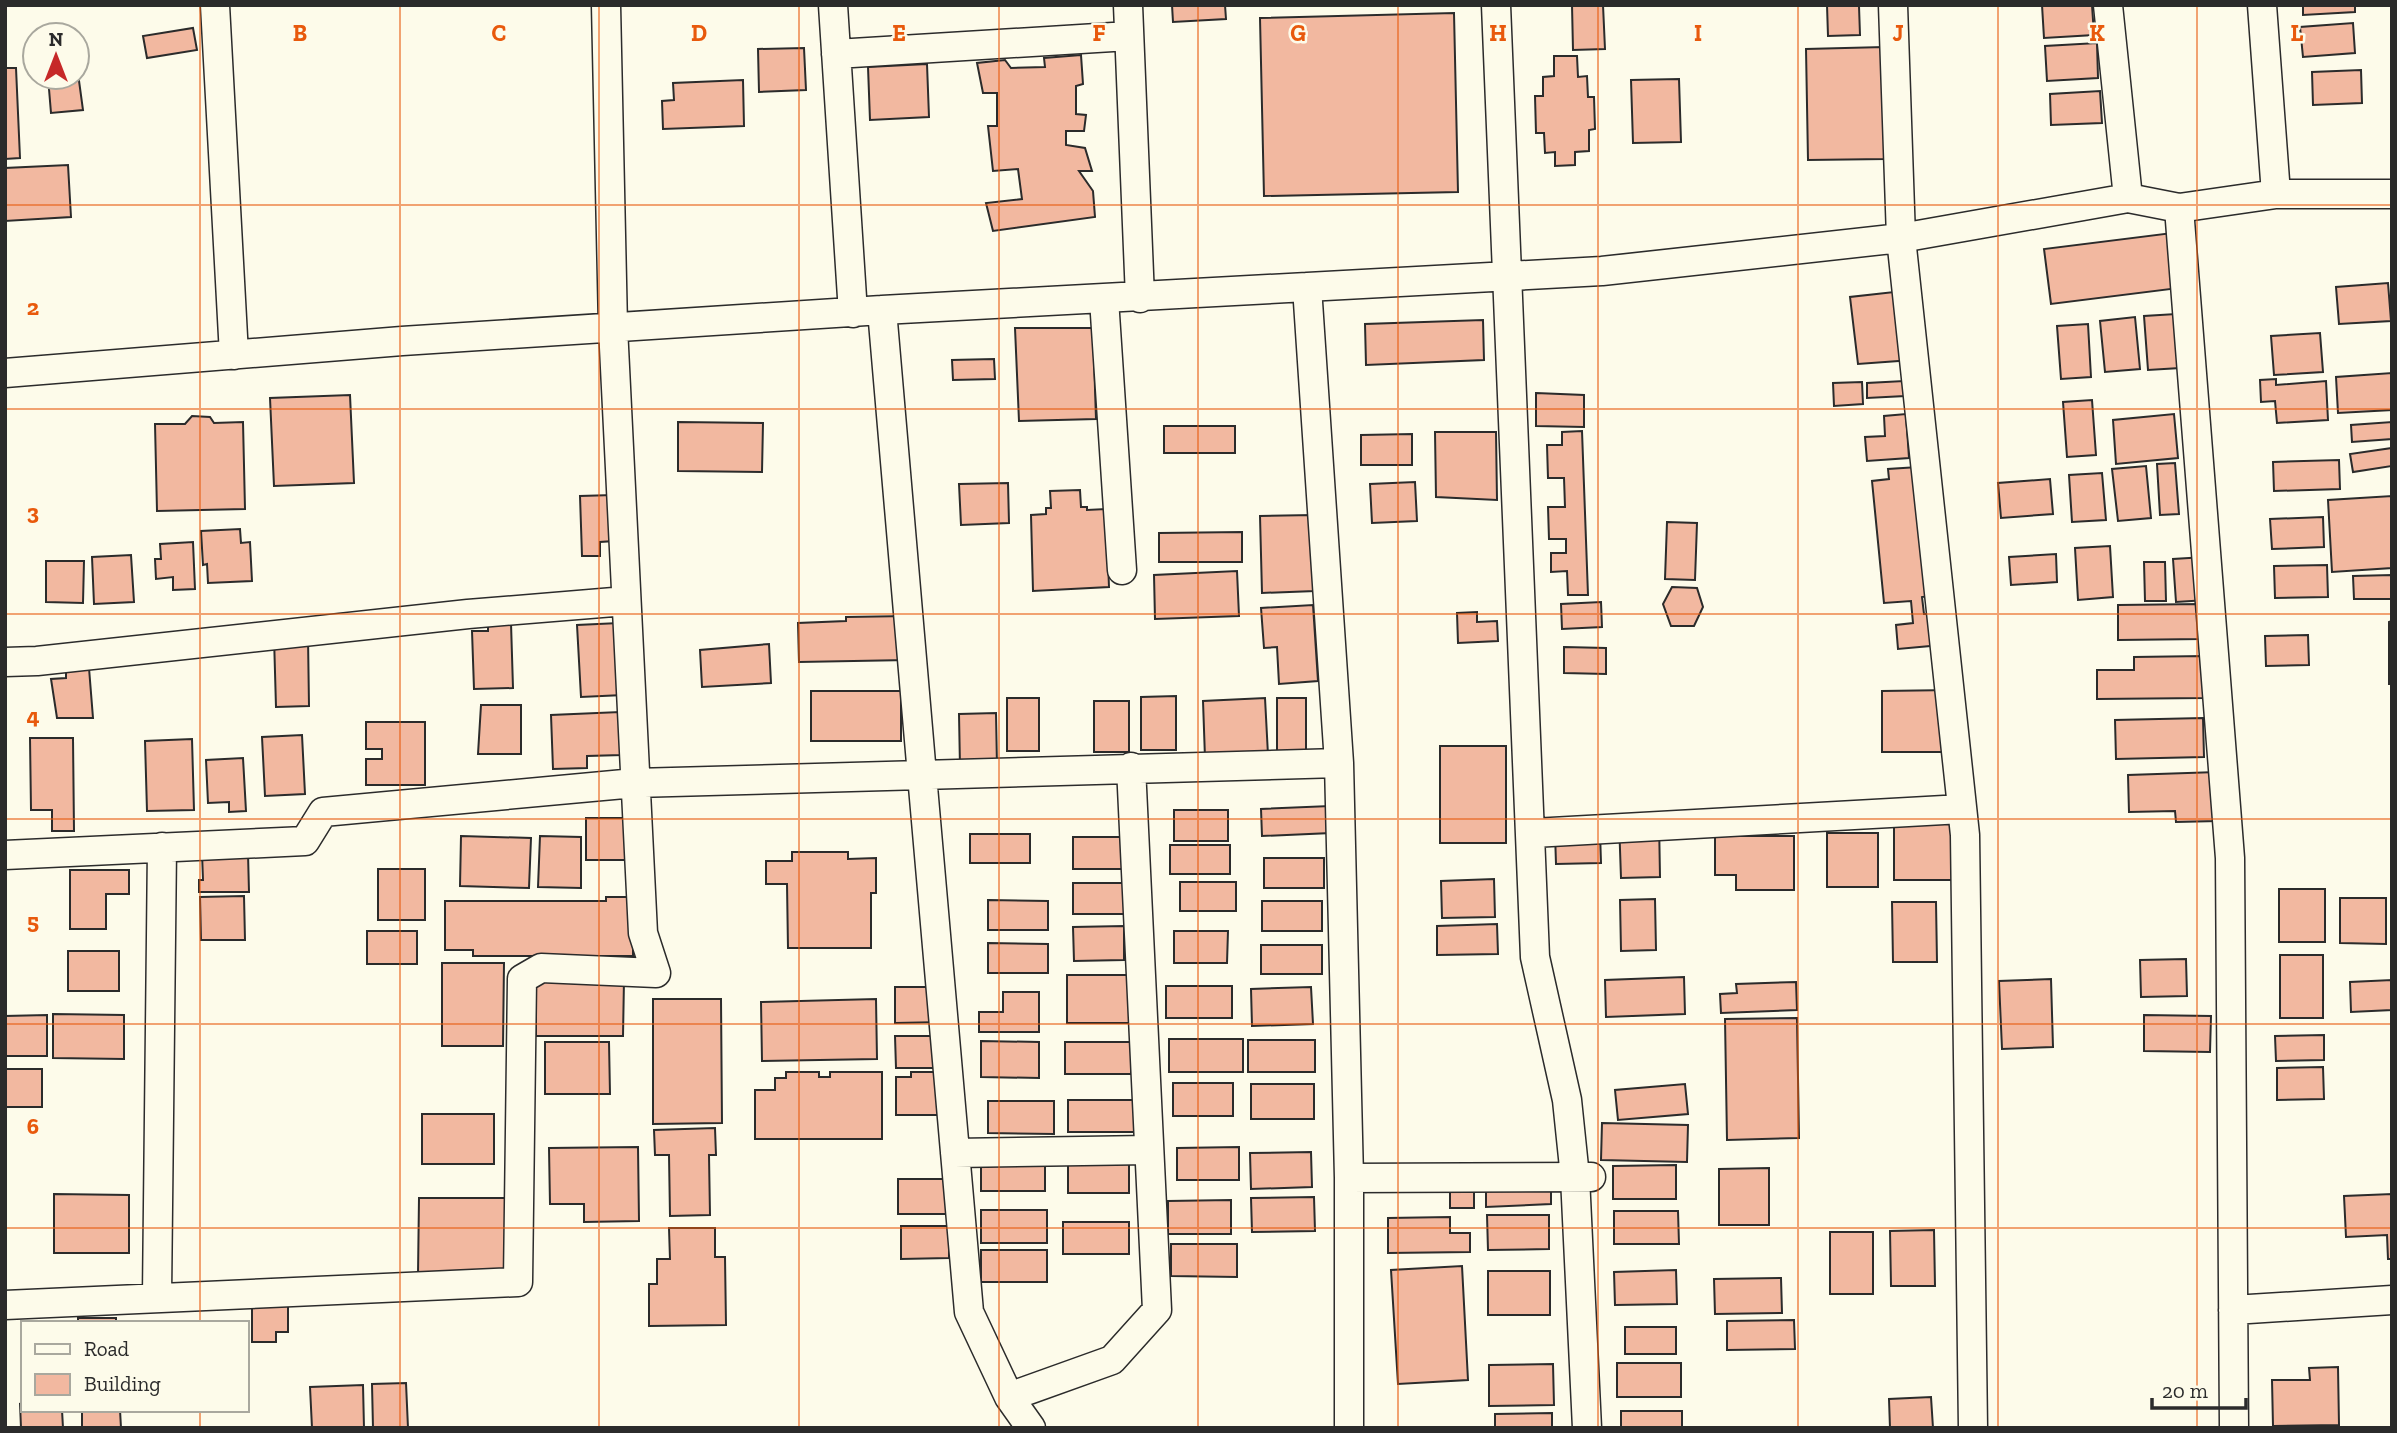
<svg xmlns="http://www.w3.org/2000/svg" width="2397" height="1433" font-family="'Zilla Slab',serif">
	<style>
		.building { fill: #f2b8a0; stroke: #2b2b2b; stroke-width: 2 }
		.lines { fill: none; stroke-linecap: round; stroke-linejoin: round }
		.minor-casing { stroke: #2b2b2b; stroke-width: 31 }
		.minor { stroke: #fdfbea; stroke-width: 28 }
		.grid { fill: none; stroke: #e8590c; stroke-width: 2; stroke-opacity: 0.55 }
		.grid-label { font-size: 23px; text-anchor: middle; font-weight: bold; fill: #e8590c; stroke: #fdfbea; stroke-width: 5; stroke-linejoin: round; paint-order: stroke }
	</style>
	<rect width="100%" height="100%" fill="#fdfbea"/>
	<path class="building" d="M 1172,5 L 1225,5 L 1226,19 L 1173,22 Z
		M 1572,5 L 1603,5 L 1605,49 L 1573,50 Z
		M 1827,5 L 1864,5 L 1859,6 L 1860,35 L 1828,36 Z
		M 2042,5 L 2092,5 L 2094,35 L 2044,38 Z
		M 2303,5 L 2355,5 L 2355,12 L 2303,15 Z
		M 1454,13 L 1458,192 L 1264,196 L 1260,18 Z
		M 2353,23 L 2355,53 L 2303,57 L 2300,27 Z
		M 193,28 L 197,50 L 147,58 L 143,36 Z
		M 2097,43 L 2098,78 L 2047,81 L 2045,46 Z
		M 1884,47 L 1886,159 L 1808,160 L 1806,49 Z
		M 804,48 L 806,90 L 759,92 L 758,49 Z
		M 1081,55 L 1083,84 L 1076,86 L 1076,114 L 1086,115 L 1084,131 L 1066,131 L 1066,145 L 1085,148 L 1092,171 L 1079,171 L 1093,191 L 1095,217 L 993,231 L 986,203 L 1022,199 L 1018,169 L 993,171 L 988,126 L 997,126 L 997,93 L 983,93 L 977,63 L 1005,60 L 1011,68 L 1045,67 L 1044,58 Z
		M 1554,56 L 1577,56 L 1578,77 L 1587,76 L 1588,97 L 1594,97 L 1595,129 L 1589,130 L 1589,151 L 1575,152 L 1575,165 L 1555,166 L 1555,152 L 1545,153 L 1544,133 L 1536,133 L 1535,96 L 1543,96 L 1543,77 L 1554,76 Z
		M 927,64 L 929,117 L 870,120 L 868,67 Z
		M 77,66 L 83,110 L 51,113 L 48,77 L 77,77 Z
		M 5,68 L 16,68 L 20,158 L 5,159 Z
		M 2361,70 L 2362,103 L 2313,105 L 2312,72 Z
		M 1679,79 L 1681,142 L 1633,143 L 1631,80 Z
		M 743,80 L 744,126 L 663,129 L 662,101 L 674,100 L 673,83 Z
		M 2100,91 L 2102,123 L 2051,125 L 2050,94 Z
		M 68,165 L 71,217 L 5,221 L 5,168 Z
		M 2172,233 L 2179,288 L 2051,304 L 2044,249 Z
		M 2388,283 L 2391,321 L 2339,324 L 2336,287 Z
		M 1903,291 L 1912,360 L 1858,364 L 1850,297 Z
		M 2176,314 L 2180,368 L 2148,370 L 2144,316 Z
		M 2135,317 L 2140,369 L 2105,372 L 2100,321 Z
		M 1483,320 L 1484,360 L 1366,365 L 1365,324 Z
		M 2088,324 L 2091,377 L 2061,379 L 2057,326 Z
		M 1015,328 L 1093,328 L 1096,419 L 1019,421 Z
		M 2320,333 L 2323,372 L 2274,375 L 2271,336 Z
		M 994,359 L 995,379 L 953,380 L 952,360 Z
		M 2392,373 L 2392,410 L 2338,413 L 2336,377 Z
		M 2276,379 L 2276,385 L 2326,381 L 2328,420 L 2277,423 L 2275,401 L 2261,402 L 2260,380 Z
		M 1904,381 L 1905,396 L 1867,398 L 1867,383 Z
		M 1862,382 L 1863,404 L 1834,406 L 1833,383 Z
		M 1536,393 L 1584,395 L 1584,427 L 1536,426 Z
		M 350,395 L 354,483 L 274,486 L 270,398 Z
		M 2092,400 L 2096,455 L 2067,457 L 2063,402 Z
		M 1906,414 L 1909,458 L 1867,461 L 1865,437 L 1885,436 L 1884,416 Z
		M 2174,414 L 2178,458 L 2116,464 L 2113,420 Z
		M 192,416 L 210,417 L 214,423 L 243,422 L 245,509 L 157,511 L 155,424 L 185,424 Z
		M 678,422 L 763,423 L 762,472 L 678,471 Z
		M 2392,422 L 2392,439 L 2352,442 L 2351,425 Z
		M 1164,426 L 1235,426 L 1235,453 L 1164,453 Z
		M 1582,431 L 1588,595 L 1568,595 L 1567,571 L 1551,572 L 1551,553 L 1566,553 L 1566,539 L 1549,539 L 1548,507 L 1565,507 L 1564,478 L 1548,478 L 1547,445 L 1562,445 L 1562,432 Z
		M 1435,432 L 1496,432 L 1497,500 L 1436,497 Z
		M 1412,434 L 1412,465 L 1361,465 L 1361,435 Z
		M 2392,448 L 2392,466 L 2353,472 L 2350,454 Z
		M 2339,460 L 2340,489 L 2274,491 L 2273,462 Z
		M 2175,463 L 2179,514 L 2160,515 L 2157,464 Z
		M 2146,466 L 2151,518 L 2118,521 L 2112,469 Z
		M 1918,467 L 1930,596 L 1922,597 L 1924,614 L 1932,614 L 1941,645 L 1898,649 L 1896,625 L 1913,623 L 1911,601 L 1884,603 L 1872,481 L 1889,479 L 1888,469 Z
		M 2102,473 L 2106,520 L 2072,522 L 2069,475 Z
		M 2050,479 L 2053,514 L 2001,518 L 1998,483 Z
		M 1415,482 L 1417,521 L 1372,523 L 1370,484 Z
		M 1008,483 L 1009,523 L 961,525 L 959,484 Z
		M 1080,490 L 1081,507 L 1087,507 L 1087,510 L 1106,509 L 1109,587 L 1033,591 L 1031,515 L 1046,514 L 1046,508 L 1051,508 L 1050,491 Z
		M 613,495 L 614,541 L 600,542 L 600,556 L 582,556 L 580,496 Z
		M 2392,496 L 2392,568 L 2332,572 L 2328,500 Z
		M 1313,515 L 1315,591 L 1262,593 L 1260,516 Z
		M 2323,517 L 2324,547 L 2272,549 L 2270,519 Z
		M 1667,522 L 1697,523 L 1695,580 L 1665,579 Z
		M 240,529 L 241,543 L 250,542 L 252,581 L 208,583 L 207,564 L 203,565 L 201,531 Z
		M 1242,532 L 1242,562 L 1159,562 L 1159,533 Z
		M 193,542 L 195,589 L 173,590 L 173,577 L 156,579 L 155,559 L 161,559 L 160,544 Z
		M 2110,546 L 2113,597 L 2078,600 L 2075,548 Z
		M 2056,554 L 2057,582 L 2011,585 L 2009,557 Z
		M 131,555 L 134,602 L 94,604 L 92,557 Z
		M 2205,557 L 2207,600 L 2176,602 L 2173,559 Z
		M 46,561 L 84,561 L 83,603 L 46,602 Z
		M 2144,562 L 2165,562 L 2166,601 L 2145,601 Z
		M 2327,565 L 2328,597 L 2275,598 L 2274,566 Z
		M 1237,571 L 1239,616 L 1155,619 L 1154,575 Z
		M 2392,575 L 2392,599 L 2354,599 L 2353,576 Z
		M 1672,587 L 1697,588 L 1703,607 L 1694,626 L 1671,626 L 1663,604 Z
		M 1601,602 L 1602,627 L 1562,629 L 1561,604 Z
		M 2201,604 L 2202,639 L 2118,640 L 2118,605 Z
		M 1313,605 L 1318,681 L 1279,684 L 1277,647 L 1264,648 L 1261,608 Z
		M 1477,612 L 1477,622 L 1497,621 L 1498,641 L 1458,643 L 1457,613 Z
		M 907,616 L 908,660 L 799,662 L 798,623 L 846,621 L 846,617 Z
		M 2392,621 L 2392,684 L 2389,684 L 2389,622 Z
		M 511,623 L 513,688 L 474,689 L 472,631 L 488,631 L 488,624 Z
		M 619,623 L 623,695 L 581,697 L 577,625 Z
		M 2308,635 L 2309,665 L 2266,666 L 2265,636 Z
		M 274,637 L 308,637 L 309,706 L 276,707 Z
		M 769,644 L 771,683 L 702,687 L 700,650 Z
		M 1564,647 L 1606,648 L 1606,674 L 1564,673 Z
		M 2204,656 L 2204,698 L 2097,699 L 2097,670 L 2134,670 L 2134,657 Z
		M 89,668 L 93,718 L 57,718 L 51,679 L 66,678 L 66,669 Z
		M 1952,690 L 1952,752 L 1882,752 L 1882,691 Z
		M 811,691 L 901,691 L 901,741 L 811,741 Z
		M 1176,696 L 1176,750 L 1141,750 L 1141,697 Z
		M 1007,698 L 1039,698 L 1039,751 L 1007,751 Z
		M 1265,698 L 1268,755 L 1205,758 L 1203,701 Z
		M 1277,698 L 1306,698 L 1306,751 L 1277,751 Z
		M 1094,701 L 1129,701 L 1129,752 L 1094,752 Z
		M 481,705 L 521,705 L 521,754 L 478,754 Z
		M 620,712 L 622,755 L 587,756 L 587,768 L 553,769 L 551,715 Z
		M 996,713 L 997,766 L 960,767 L 959,714 Z
		M 2203,718 L 2204,757 L 2116,759 L 2115,720 Z
		M 366,722 L 425,722 L 425,785 L 366,785 L 366,759 L 382,759 L 382,749 L 366,749 Z
		M 302,735 L 305,794 L 265,796 L 262,737 Z
		M 30,738 L 73,738 L 74,831 L 52,831 L 52,810 L 31,810 Z
		M 192,739 L 194,810 L 147,811 L 145,741 Z
		M 1440,746 L 1506,746 L 1506,843 L 1440,843 Z
		M 243,758 L 246,811 L 229,812 L 229,802 L 208,803 L 206,760 Z
		M 2217,772 L 2218,821 L 2176,822 L 2175,811 L 2129,812 L 2128,775 Z
		M 1330,806 L 1331,833 L 1262,836 L 1261,809 Z
		M 1174,810 L 1228,810 L 1228,841 L 1174,841 Z
		M 1894,817 L 1954,817 L 1953,880 L 1894,880 Z
		M 586,818 L 631,818 L 631,860 L 586,860 Z
		M 1659,820 L 1660,877 L 1621,878 L 1619,821 Z
		M 1600,832 L 1601,863 L 1556,864 L 1555,833 Z
		M 1827,833 L 1878,833 L 1878,887 L 1827,887 Z
		M 970,834 L 1030,834 L 1030,863 L 970,863 Z
		M 461,836 L 531,838 L 529,888 L 460,886 Z
		M 540,836 L 581,837 L 581,888 L 538,887 Z
		M 1715,836 L 1794,836 L 1794,890 L 1736,890 L 1736,875 L 1715,875 Z
		M 1073,837 L 1129,837 L 1130,869 L 1073,869 Z
		M 1170,845 L 1230,845 L 1230,874 L 1170,874 Z
		M 792,852 L 848,852 L 848,859 L 876,858 L 876,893 L 871,893 L 871,948 L 788,948 L 787,884 L 766,884 L 766,861 L 792,861 Z
		M 202,853 L 248,853 L 249,892 L 199,892 L 199,880 L 203,880 Z
		M 1264,858 L 1324,858 L 1324,888 L 1264,888 Z
		M 378,869 L 425,869 L 425,920 L 378,920 Z
		M 70,870 L 129,870 L 129,894 L 106,894 L 106,929 L 70,929 Z
		M 1494,879 L 1495,917 L 1442,918 L 1441,881 Z
		M 1180,882 L 1236,882 L 1236,911 L 1180,911 Z
		M 1073,883 L 1126,883 L 1126,914 L 1073,914 Z
		M 2279,889 L 2325,889 L 2325,942 L 2279,942 Z
		M 244,896 L 245,940 L 201,940 L 200,897 Z
		M 606,897 L 633,897 L 633,956 L 473,956 L 473,950 L 445,950 L 445,901 L 606,901 Z
		M 2340,898 L 2386,898 L 2386,944 L 2340,943 Z
		M 1655,899 L 1656,950 L 1621,951 L 1620,900 Z
		M 988,900 L 1048,901 L 1048,930 L 988,930 Z
		M 1262,901 L 1322,901 L 1322,931 L 1262,931 Z
		M 1892,902 L 1936,902 L 1937,962 L 1893,962 Z
		M 1497,924 L 1498,954 L 1437,955 L 1437,926 Z
		M 1124,926 L 1124,960 L 1074,961 L 1073,927 Z
		M 367,931 L 417,931 L 417,964 L 367,964 Z
		M 1174,931 L 1228,931 L 1227,963 L 1174,963 Z
		M 988,943 L 1048,944 L 1048,973 L 988,973 Z
		M 1261,945 L 1322,945 L 1322,974 L 1261,974 Z
		M 68,951 L 119,951 L 119,991 L 68,991 Z
		M 2280,955 L 2323,955 L 2323,1018 L 2280,1018 Z
		M 2186,959 L 2187,996 L 2141,997 L 2140,960 Z
		M 442,963 L 504,963 L 503,1046 L 442,1046 Z
		M 1067,975 L 1130,975 L 1130,1023 L 1067,1023 Z
		M 1684,977 L 1685,1014 L 1606,1017 L 1605,980 Z
		M 2051,979 L 2053,1047 L 2002,1049 L 1999,981 Z
		M 536,980 L 624,980 L 623,1036 L 536,1036 Z
		M 2392,980 L 2392,1010 L 2351,1012 L 2350,982 Z
		M 1796,982 L 1797,1010 L 1721,1013 L 1720,994 L 1737,993 L 1736,984 Z
		M 1166,986 L 1232,986 L 1232,1018 L 1166,1018 Z
		M 895,987 L 943,987 L 944,1022 L 895,1023 Z
		M 1311,987 L 1313,1024 L 1252,1026 L 1251,989 Z
		M 1003,992 L 1039,992 L 1039,1032 L 979,1032 L 979,1012 L 1003,1012 Z
		M 653,999 L 721,999 L 722,1123 L 653,1124 Z
		M 876,999 L 877,1059 L 762,1061 L 761,1002 Z
		M 53,1014 L 124,1015 L 124,1059 L 53,1058 Z
		M 47,1015 L 47,1056 L 5,1056 L 5,1016 Z
		M 2144,1015 L 2211,1016 L 2210,1052 L 2144,1051 Z
		M 1797,1018 L 1799,1138 L 1727,1140 L 1725,1019 Z
		M 2324,1035 L 2324,1060 L 2276,1061 L 2275,1036 Z
		M 895,1036 L 944,1036 L 945,1068 L 896,1068 Z
		M 1169,1039 L 1243,1039 L 1243,1072 L 1169,1072 Z
		M 1248,1040 L 1315,1040 L 1315,1072 L 1248,1072 Z
		M 981,1041 L 1039,1042 L 1039,1078 L 981,1077 Z
		M 545,1042 L 609,1042 L 610,1094 L 545,1094 Z
		M 1065,1042 L 1131,1042 L 1131,1074 L 1065,1074 Z
		M 2323,1067 L 2324,1099 L 2277,1100 L 2277,1068 Z
		M 5,1069 L 42,1069 L 42,1107 L 5,1107 Z
		M 786,1072 L 819,1072 L 819,1077 L 830,1077 L 830,1072 L 882,1072 L 882,1139 L 755,1139 L 755,1090 L 775,1090 L 775,1078 L 786,1078 Z
		M 911,1072 L 946,1072 L 946,1115 L 896,1115 L 896,1077 L 911,1077 Z
		M 1173,1083 L 1233,1083 L 1233,1116 L 1173,1116 Z
		M 1251,1084 L 1314,1084 L 1314,1119 L 1251,1119 Z
		M 1685,1084 L 1688,1114 L 1618,1120 L 1615,1090 Z
		M 1068,1100 L 1134,1100 L 1134,1132 L 1068,1132 Z
		M 988,1101 L 1054,1101 L 1054,1134 L 988,1133 Z
		M 422,1114 L 494,1114 L 494,1164 L 422,1164 Z
		M 1602,1123 L 1688,1125 L 1687,1162 L 1601,1160 Z
		M 715,1128 L 716,1155 L 709,1155 L 710,1215 L 670,1216 L 669,1155 L 655,1155 L 654,1130 Z
		M 638,1147 L 639,1221 L 584,1222 L 584,1204 L 550,1204 L 549,1148 Z
		M 1239,1147 L 1239,1180 L 1177,1180 L 1177,1148 Z
		M 1311,1152 L 1312,1187 L 1251,1189 L 1250,1153 Z
		M 1068,1156 L 1129,1157 L 1129,1193 L 1068,1193 Z
		M 981,1159 L 1045,1159 L 1045,1191 L 981,1191 Z
		M 1676,1165 L 1676,1199 L 1613,1199 L 1613,1166 Z
		M 1769,1168 L 1769,1225 L 1719,1225 L 1719,1169 Z
		M 898,1179 L 949,1179 L 949,1214 L 898,1214 Z
		M 1450,1179 L 1474,1179 L 1474,1208 L 1450,1208 Z
		M 1551,1183 L 1551,1204 L 1486,1207 L 1486,1184 Z
		M 54,1194 L 129,1195 L 129,1253 L 54,1253 Z
		M 2392,1194 L 2392,1259 L 2388,1259 L 2387,1235 L 2346,1237 L 2344,1196 Z
		M 1314,1197 L 1315,1231 L 1252,1232 L 1251,1198 Z
		M 419,1198 L 508,1198 L 507,1276 L 418,1275 Z
		M 1231,1200 L 1231,1234 L 1168,1234 L 1168,1201 Z
		M 981,1210 L 1047,1210 L 1047,1243 L 981,1243 Z
		M 1614,1211 L 1678,1211 L 1679,1244 L 1614,1244 Z
		M 1487,1215 L 1549,1215 L 1549,1249 L 1488,1250 Z
		M 1450,1217 L 1450,1233 L 1470,1233 L 1470,1252 L 1388,1253 L 1388,1218 Z
		M 1063,1222 L 1129,1222 L 1129,1254 L 1063,1254 Z
		M 901,1226 L 949,1226 L 949,1258 L 901,1259 Z
		M 669,1228 L 715,1228 L 715,1257 L 725,1257 L 726,1325 L 649,1326 L 649,1284 L 657,1284 L 657,1259 L 670,1259 Z
		M 1934,1230 L 1935,1286 L 1891,1286 L 1890,1231 Z
		M 1830,1232 L 1873,1232 L 1873,1294 L 1830,1294 Z
		M 1171,1244 L 1237,1244 L 1237,1277 L 1171,1276 Z
		M 981,1250 L 1047,1250 L 1047,1282 L 981,1282 Z
		M 1462,1266 L 1468,1380 L 1398,1384 L 1391,1270 Z
		M 1676,1270 L 1677,1304 L 1615,1305 L 1614,1272 Z
		M 1488,1271 L 1550,1271 L 1550,1315 L 1488,1315 Z
		M 1781,1278 L 1782,1313 L 1715,1314 L 1714,1279 Z
		M 252,1306 L 288,1306 L 288,1332 L 276,1332 L 276,1342 L 252,1342 Z
		M 78,1318 L 116,1318 L 116,1323 L 78,1323 Z
		M 1794,1320 L 1795,1349 L 1727,1350 L 1727,1321 Z
		M 1625,1327 L 1676,1327 L 1676,1354 L 1625,1354 Z
		M 1617,1363 L 1681,1363 L 1681,1397 L 1617,1397 Z
		M 1553,1364 L 1554,1405 L 1489,1406 L 1489,1365 Z
		M 2338,1367 L 2339,1425 L 2273,1426 L 2272,1380 L 2310,1380 L 2309,1368 Z
		M 406,1383 L 408,1428 L 373,1428 L 372,1384 Z
		M 363,1385 L 364,1428 L 312,1428 L 310,1387 Z
		M 1931,1397 L 1933,1428 L 1890,1428 L 1889,1399 Z
		M 20,1403 L 23,1410 L 62,1410 L 63,1428 L 21,1428 Z
		M 82,1410 L 120,1410 L 121,1428 L 82,1428 Z
		M 1621,1411 L 1682,1411 L 1682,1428 L 1621,1428 Z
		M 1552,1413 L 1552,1428 L 1495,1428 L 1495,1414 Z"/>
	<g class="lines">
		<defs>
			<path id="minor" d="M 215,5 L 234,355
				M 833,5 L 853,313
				M 1128,5 L 1140,298
				M 1496,5 L 1535,957 L 1567,1100 L 1575,1177 L 1587,1428
				M 1893,5 L 1901,238 L 1965,835 L 1973,1428
				M 2108,5 L 2128,198
				M 2262,5 L 2276,194
				M 836,54 L 1129,36
				M 2179,208 L 2230,858 L 2234,1428
				M 1104,299 L 1122,570
				M 5,373 L 402,341 L 882,310 L 1602,271 L 1901,238 L 2128,198 L 2179,208 L 2276,194 L 2392,194
				M 5,662 L 37,661 L 468,614 L 626,601
				M 1339,763 L 1349,1178 L 1349,1428
				M 1533,833 L 1962,809
				M 5,855 L 305,841 L 323,812 L 635,783 L 922,775 L 882,310
				M 955,1153 L 1149,1150
				M 1349,1178 L 1591,1177
				M 157,1296 L 162,847
				M 5,1305 L 518,1282 L 522,979 L 541,968 L 656,973 L 643,933 L 613,327 L 606,5
				M 2233,1310 L 2392,1300
				M 1009,1397 L 1112,1360 L 1157,1310 L 1131,767
				M 1031,1428 L 1009,1397 L 969,1312 L 922,775 L 1339,763 L 1307,287"/>
		</defs>
		<use href="#minor" class="minor-casing"/>
		<use href="#minor" class="minor"/>
	</g>
	<path class="grid" d="M 200,5 L 200,1323M 400,5 L 400,1428M 599,5 L 599,1428M 799,5 L 799,1428M 999,5 L 999,1428M 1198,5 L 1198,1428M 1398,5 L 1398,1428M 1598,5 L 1598,1428M 1798,5 L 1798,1428M 1998,5 L 1998,1428M 2197,5 L 2197,1428M 5,205 L 2392,205M 5,409 L 2392,409M 5,614 L 2392,614M 5,819 L 2392,819M 5,1024 L 2392,1024M 5,1228 L 2392,1228M 200,1410 L 200,1428"/>
	<g class="grid-label">
		<text x="300" y="41">B</text>
		<text x="499" y="41">C</text>
		<text x="699" y="41">D</text>
		<text x="899" y="41">E</text>
		<text x="1099" y="41">F</text>
		<text x="1298" y="41">G</text>
		<text x="1498" y="41">H</text>
		<text x="1698" y="41">I</text>
		<text x="1898" y="41">J</text>
		<text x="2097" y="41">K</text>
		<text x="2297" y="41">L</text>
		<text x="33" y="315">2</text>
		<text x="33" y="520">3</text>
		<text x="33" y="724">4</text>
		<text x="33" y="929">5</text>
		<text x="33" y="1134">6</text>
	</g>
	<rect width="2397" height="1433" fill="none" stroke="#2b2b2b" stroke-width="14"/>
	<rect x="21" y="1321" width="228" height="91" fill="#fdfbea" stroke="#a9a89e" stroke-width="2"/>
	<rect x="35" y="1344" width="35" height="10" fill="#fdfbea" stroke="#a9a89e" stroke-width="2"/>
	<text x="84" y="1356" font-size="21" fill="#2b2b2b">Road</text>
	<rect x="35" y="1374" width="35" height="21" fill="#f2b8a0" stroke="#a9a89e" stroke-width="2"/>
	<text x="84" y="1391" font-size="21" fill="#2b2b2b">Building</text>
	<g transform="translate(56 56)"><circle r="33" fill="#fdfbea" stroke="#a9a89e" stroke-width="2"/>
	<path d="M0-5L12 26L0 18L-12 26Z" fill="#c62828"/>
	<text y="-10" font-size="19" font-weight="bold" text-anchor="middle" fill="#2b2b2b">N</text>
	</g>
	<path d="M2152 1398v10h94v-10" fill="none" stroke="#2b2b2b" stroke-width="3.5"/>
	<text x="2162" y="1398" font-size="21" fill="#2b2b2b" stroke="#fdfbea" stroke-width="5" paint-order="stroke">20 m</text>
</svg>
